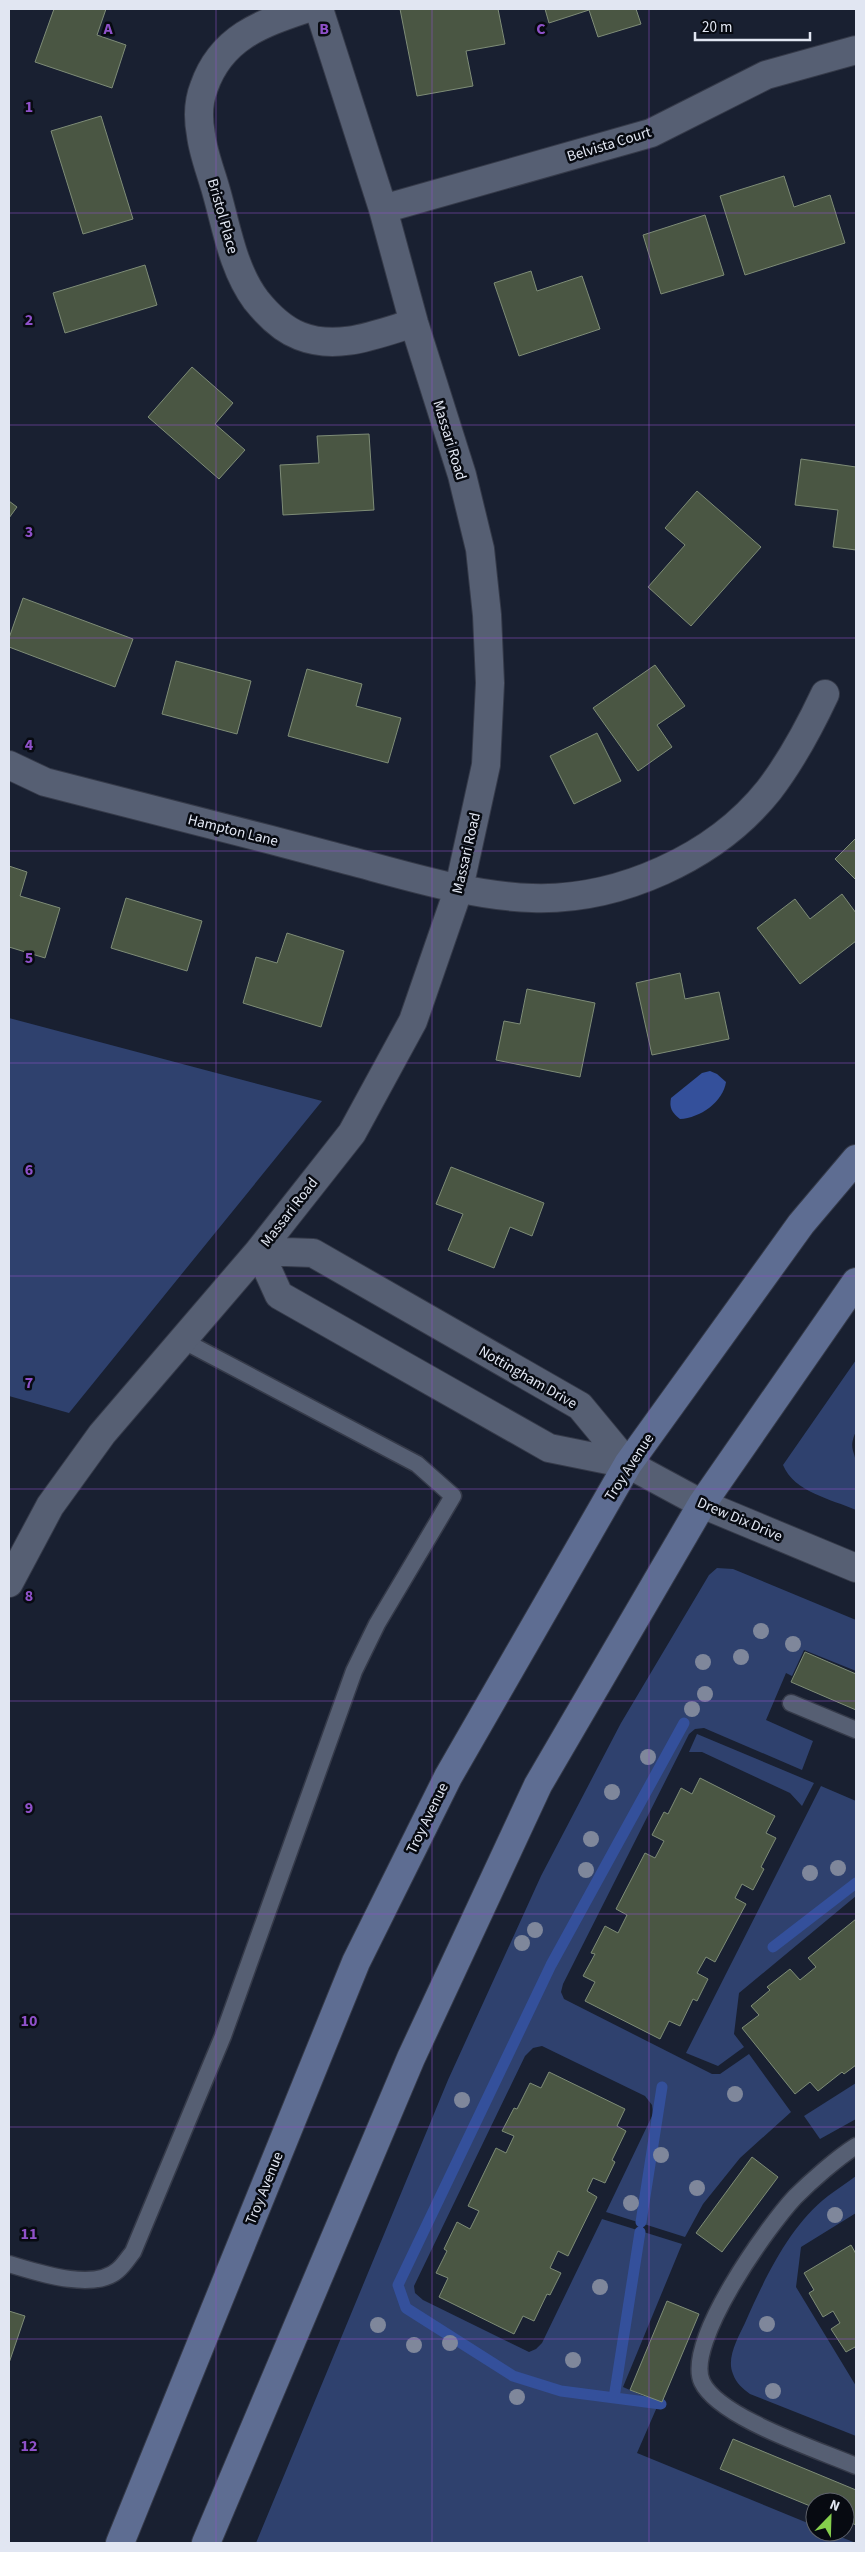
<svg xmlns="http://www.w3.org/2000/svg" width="865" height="2552" font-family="'Source Sans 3',sans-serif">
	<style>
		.green { fill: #2f416e }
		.water { fill: #34509b }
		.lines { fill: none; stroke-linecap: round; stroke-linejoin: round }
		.stream { stroke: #34509b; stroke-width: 11 }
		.building { fill: #4a5643; stroke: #7e8c77 }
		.lane-casing { stroke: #353a49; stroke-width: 19 }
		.street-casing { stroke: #353a49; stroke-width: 30 }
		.secondary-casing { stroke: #353a49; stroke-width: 30 }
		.lane { stroke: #565f73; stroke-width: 16 }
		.street { stroke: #565f73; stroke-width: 28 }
		.secondary { stroke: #5e6d92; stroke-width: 28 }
		.tree { fill: #7f879b }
		.grid { fill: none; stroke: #8f51c9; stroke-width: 1; stroke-opacity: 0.55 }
		.labels { text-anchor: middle; stroke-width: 5; stroke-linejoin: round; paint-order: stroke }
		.street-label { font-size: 15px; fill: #e1e6f2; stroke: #070a11 }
		.grid-label { font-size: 16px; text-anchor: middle; font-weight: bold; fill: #8f51c9; stroke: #070a11; stroke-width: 5; stroke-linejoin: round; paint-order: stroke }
	</style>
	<rect width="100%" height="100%" fill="#192031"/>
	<path class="green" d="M 9,1018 L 322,1101 L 69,1413 L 9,1396 Z
		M 856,1360 L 856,1431 C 848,1450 855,1449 856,1465 C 857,1480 856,1495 856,1510 C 831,1499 794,1492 783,1465 Z
		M 717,1568 L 733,1569 L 856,1620 L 856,1671 L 804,1650 L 792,1676 L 786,1673 L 766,1720 L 813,1741 L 802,1770 L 704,1728 L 695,1729 L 689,1734 L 563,1984 L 561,1992 L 564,1999 L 712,2074 L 720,2074 L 749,2054 L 791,2112 L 740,2158 L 703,2204 L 685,2237 L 606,2212 L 653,2114 L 652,2105 L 645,2096 L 542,2046 L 533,2048 L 525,2056 L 414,2286 L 415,2293 L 423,2300 L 529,2352 L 536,2349 L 542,2343 L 602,2219 L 682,2244 L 623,2387 L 655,2401 L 657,2407 L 637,2453 L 815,2526 L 815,2532 L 828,2532 L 856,2543 L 256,2543 L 448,2080 L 541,1876 L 621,1723 L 709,1575 Z
		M 697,1734 L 814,1783 L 802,1806 L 790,1793 L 702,1752 L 689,1752 Z
		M 821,1786 L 856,1801 L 856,1896 L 739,1993 L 734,2034 L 744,2047 L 718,2066 L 686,2053 Z
		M 856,2083 L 856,2119 L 820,2139 L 804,2116 Z
		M 856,2176 L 856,2213 L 801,2247 L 796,2287 L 856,2386 L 856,2436 L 750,2394 C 743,2389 736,2383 733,2374 C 726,2358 738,2338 745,2323 C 764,2280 789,2226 828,2196 C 837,2189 847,2183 856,2176 Z"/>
	<path class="water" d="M 710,1071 L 717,1074 L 726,1082 C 723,1102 700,1118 680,1119 C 672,1113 669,1108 671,1098 L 702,1073 Z"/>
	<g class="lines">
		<path class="stream" d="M 773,1947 L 856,1883
			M 641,2222 L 662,2087
			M 614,2398 L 640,2232
			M 661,2404 L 561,2391 L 513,2376 L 406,2308 L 398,2285 L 551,1965 L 684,1723"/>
	</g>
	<path class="building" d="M 54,9 L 106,9 L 97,35 L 126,45 L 112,88 L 35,62 Z
		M 400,9 L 498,9 L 505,44 L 466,51 L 473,86 L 417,96 Z
		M 545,9 L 636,9 L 641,24 L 598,37 L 589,10 L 549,23 Z
		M 101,116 L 133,219 L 83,234 L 51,131 Z
		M 784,176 L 794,207 L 830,195 L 845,243 L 745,275 L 720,196 Z
		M 705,215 L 724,275 L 661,294 L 643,235 Z
		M 145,265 L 157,305 L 65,333 L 53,293 Z
		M 531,271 L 537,291 L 582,276 L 600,329 L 519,356 L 494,283 Z
		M 192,367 L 233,403 L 215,424 L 245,450 L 219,479 L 148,417 Z
		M 369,434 L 374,510 L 283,515 L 280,465 L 319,463 L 317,436 Z
		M 801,459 L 856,467 L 856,550 L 833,547 L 838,510 L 795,505 Z
		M 697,491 L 761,547 L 691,626 L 648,587 L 685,545 L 665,528 Z
		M 9,501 L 17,507 L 9,518 Z
		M 23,598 L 133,639 L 115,687 L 9,647 L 9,638 Z
		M 176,661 L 251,681 L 237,734 L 162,714 Z
		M 655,665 L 685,706 L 657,725 L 672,747 L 638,771 L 593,708 Z
		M 307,669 L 362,684 L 356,706 L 401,718 L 388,763 L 288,736 Z
		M 597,733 L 621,781 L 574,804 L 550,756 Z
		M 856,838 L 856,880 L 835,859 Z
		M 9,866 L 27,872 L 20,896 L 60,908 L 45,958 L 9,947 Z
		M 842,894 L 856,913 L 856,941 L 800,984 L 757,928 L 795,899 L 810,919 Z
		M 126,898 L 202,921 L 187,971 L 111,948 Z
		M 287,933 L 344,951 L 321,1027 L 243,1003 L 256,957 L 277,963 Z
		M 680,973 L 685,999 L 719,992 L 729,1039 L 652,1055 L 636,983 Z
		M 527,989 L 595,1003 L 580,1077 L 496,1060 L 504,1021 L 520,1024 Z
		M 451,1167 L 544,1203 L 532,1236 L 510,1227 L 494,1268 L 448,1250 L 463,1214 L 436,1204 Z
		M 805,1652 L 856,1674 L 856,1710 L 791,1682 Z
		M 700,1778 L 775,1816 L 766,1833 L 776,1838 L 761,1867 L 764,1869 L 753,1890 L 742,1884 L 735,1898 L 746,1904 L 715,1962 L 706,1957 L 697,1973 L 708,1979 L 697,2001 L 693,1999 L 680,2026 L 669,2021 L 660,2039 L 585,2001 L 595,1982 L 583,1976 L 595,1954 L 591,1953 L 605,1926 L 618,1933 L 627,1915 L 616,1909 L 645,1853 L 655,1858 L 664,1841 L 652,1835 L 664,1812 L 668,1814 L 681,1788 L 692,1794 Z
		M 856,1919 L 856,2065 L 844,2074 L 842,2072 L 818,2091 L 810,2082 L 795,2094 L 742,2028 L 759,2015 L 751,2006 L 770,1990 L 767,1987 L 790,1969 L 800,1980 L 816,1967 L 808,1958 Z
		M 549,2072 L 625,2109 L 617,2126 L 626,2131 L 612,2160 L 615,2162 L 605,2183 L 593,2178 L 587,2191 L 597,2197 L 568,2256 L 558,2251 L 550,2268 L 561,2273 L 550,2295 L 547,2294 L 534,2321 L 523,2316 L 514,2334 L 439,2297 L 448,2278 L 436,2273 L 447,2251 L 444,2249 L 457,2222 L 470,2229 L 479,2211 L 468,2206 L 496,2148 L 506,2153 L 514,2136 L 502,2131 L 514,2108 L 517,2109 L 530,2083 L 541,2088 Z
		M 752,2157 L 778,2177 L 722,2252 L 696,2233 Z
		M 851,2245 L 856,2254 L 856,2350 L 855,2347 L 846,2352 L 831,2329 L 840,2323 L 833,2311 L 823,2317 L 809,2293 L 814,2290 L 804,2273 Z
		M 667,2301 L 699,2314 L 662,2402 L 630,2390 Z
		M 9,2311 L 25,2316 L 9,2363 Z
		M 733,2439 L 856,2490 L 856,2525 L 845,2520 L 845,2502 L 815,2502 L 815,2508 L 720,2469 Z"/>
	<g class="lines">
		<defs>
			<path id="lane" d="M 791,1703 L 856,1730
				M 856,2146 C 837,2158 811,2181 795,2197 C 768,2226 684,2343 702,2382 C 719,2418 819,2450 856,2466
				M 9,2264 C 36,2272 94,2292 118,2270 C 124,2265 128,2258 133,2252 L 223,2036 L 354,1671 L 377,1624 L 453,1496 L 417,1464 L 182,1340"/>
			<path id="street" d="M 305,9 C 260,24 221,38 204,87 C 198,102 198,119 201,135 C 203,152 210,170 215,187 C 226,224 232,268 256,300 C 268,315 282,329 300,336 C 338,351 377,334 414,323
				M 383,209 L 651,133 L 766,75 L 856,50
				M 9,765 L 45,782 C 140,806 234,830 328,855 C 392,871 466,896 532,898 C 618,901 715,858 769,790 C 792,760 809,728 825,694
				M 628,1464 L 580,1406 L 313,1253 L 259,1251 L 279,1295 L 549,1448 L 628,1464 L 702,1504 L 856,1568
				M 9,1583 L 50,1506 L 102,1434 L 259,1251 L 352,1133 L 413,1021 L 459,888 L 486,765 L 490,683 L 487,615 L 480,549 L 462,475 L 414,323 L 383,209 L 319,9"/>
			<path id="secondary" d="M 120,2543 L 356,1962 L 448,1777 L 628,1464 L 801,1224 L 856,1159
				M 206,2543 L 411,2058 L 538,1785 L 702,1504 L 856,1282"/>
		</defs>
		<use href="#lane" class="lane-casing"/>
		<use href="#street" class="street-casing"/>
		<use href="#secondary" class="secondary-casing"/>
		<use href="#lane" class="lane"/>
		<use href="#street" class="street"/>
		<use href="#secondary" class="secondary"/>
	</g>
	<g class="tree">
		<circle cx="761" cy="1631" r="8"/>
		<circle cx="793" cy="1644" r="8"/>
		<circle cx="741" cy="1657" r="8"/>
		<circle cx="703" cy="1662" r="8"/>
		<circle cx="705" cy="1694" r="8"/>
		<circle cx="692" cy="1709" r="8"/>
		<circle cx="648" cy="1757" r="8"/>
		<circle cx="612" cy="1792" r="8"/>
		<circle cx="591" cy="1839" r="8"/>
		<circle cx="838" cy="1868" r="8"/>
		<circle cx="586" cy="1870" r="8"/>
		<circle cx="810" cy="1873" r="8"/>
		<circle cx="535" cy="1930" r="8"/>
		<circle cx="522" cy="1943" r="8"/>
		<circle cx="735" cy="2094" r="8"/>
		<circle cx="462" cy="2100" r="8"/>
		<circle cx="661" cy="2155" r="8"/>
		<circle cx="697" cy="2188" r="8"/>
		<circle cx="631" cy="2203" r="8"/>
		<circle cx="835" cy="2215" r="8"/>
		<circle cx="600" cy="2287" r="8"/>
		<circle cx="767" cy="2324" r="8"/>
		<circle cx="378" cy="2325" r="8"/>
		<circle cx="450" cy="2343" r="8"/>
		<circle cx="414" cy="2345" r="8"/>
		<circle cx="573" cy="2360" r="8"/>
		<circle cx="773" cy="2391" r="8"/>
		<circle cx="517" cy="2397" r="8"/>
	</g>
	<path class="grid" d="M 216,9 L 216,2543M 432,9 L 432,2543M 649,9 L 649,2543M 9,213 L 856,213M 9,425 L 856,425M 9,638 L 856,638M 9,851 L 856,851M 9,1063 L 856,1063M 9,1276 L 856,1276M 9,1489 L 856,1489M 9,1701 L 856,1701M 9,1914 L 856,1914M 9,2127 L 856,2127M 9,2339 L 856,2339"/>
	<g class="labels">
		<g class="street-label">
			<text transform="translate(609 144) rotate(-17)" y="5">Belvista Court</text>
			<text transform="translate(223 216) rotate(74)" y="5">Bristol Place</text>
			<text transform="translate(450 440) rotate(73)" y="5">Massari Road</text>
			<text transform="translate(233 830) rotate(14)" y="5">Hampton Lane</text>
			<text transform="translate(466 853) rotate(-77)" y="5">Massari Road</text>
			<text transform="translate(289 1212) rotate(-52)" y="5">Massari Road</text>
			<text transform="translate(528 1377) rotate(30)" y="5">Nottingham Drive</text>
			<text transform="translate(629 1467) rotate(-57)" y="5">Troy Avenue</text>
			<text transform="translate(740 1519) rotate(23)" y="5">Drew Dix Drive</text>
			<text transform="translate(427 1818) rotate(-64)" y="5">Troy Avenue</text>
			<text transform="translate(264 2188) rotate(-68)" y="5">Troy Avenue</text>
		</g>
	</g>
	<g class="grid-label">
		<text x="108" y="34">A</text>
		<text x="324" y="34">B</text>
		<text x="541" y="34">C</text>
		<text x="29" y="112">1</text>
		<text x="29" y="325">2</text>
		<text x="29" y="537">3</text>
		<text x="29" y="750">4</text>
		<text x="29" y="963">5</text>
		<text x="29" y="1175">6</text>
		<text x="29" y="1388">7</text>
		<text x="29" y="1601">8</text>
		<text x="29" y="1813">9</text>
		<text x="29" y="2026">10</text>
		<text x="29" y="2239">11</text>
		<text x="29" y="2451">12</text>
	</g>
	<rect width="865" height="2552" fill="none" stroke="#e1e6f2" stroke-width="20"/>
	<g transform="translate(830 2517) rotate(23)"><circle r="24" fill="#070a11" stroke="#5e626b"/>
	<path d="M0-4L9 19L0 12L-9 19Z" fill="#85cf4c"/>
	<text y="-8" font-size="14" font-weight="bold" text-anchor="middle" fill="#e1e6f2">N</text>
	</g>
	<path d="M695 32v8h115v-8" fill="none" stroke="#e1e6f2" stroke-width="2.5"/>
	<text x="702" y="32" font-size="15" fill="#e1e6f2" stroke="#070a11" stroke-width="4" paint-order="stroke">20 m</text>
</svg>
